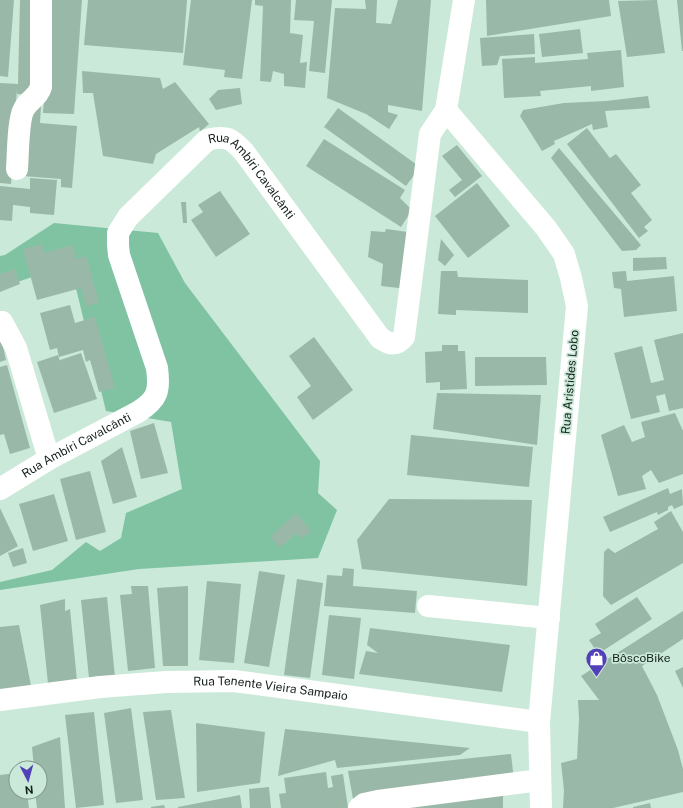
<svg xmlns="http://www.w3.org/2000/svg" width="683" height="808" font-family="'Public Sans',sans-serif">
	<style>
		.green { fill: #7fc3a3 }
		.building { fill: #9ab8a8 }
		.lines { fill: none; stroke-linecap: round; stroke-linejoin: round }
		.minor { stroke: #fff; stroke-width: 22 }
		.labels { text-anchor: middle; stroke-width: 3.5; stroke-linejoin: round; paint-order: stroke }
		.street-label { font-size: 12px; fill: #14201a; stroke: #cae9d9 }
		.poi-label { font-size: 12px; fill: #14201a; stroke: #cae9d9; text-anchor: start }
	</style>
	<rect width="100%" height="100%" fill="#cae9d9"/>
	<path class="green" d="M 54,223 L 158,233 L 185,283 L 320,461 L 318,493 L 337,510 L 318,558 L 139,569 L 0,590 L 0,582 L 52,570 L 86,542 L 100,551 L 121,538 L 126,513 L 182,489 L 171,422 L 106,411 L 70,264 L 0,288 L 0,256 L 5,255 Z"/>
	<path class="building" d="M 0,0 L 14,0 L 8,77 L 0,76 Z
		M 20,0 L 39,0 L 36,95 L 17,94 L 17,88 L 11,184 L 0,183 L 0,83 L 18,84 Z
		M 51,0 L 82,0 L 74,114 L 43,113 Z
		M 88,0 L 187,0 L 183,53 L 84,45 Z
		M 191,0 L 252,0 L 242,79 L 224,77 L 225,70 L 183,65 Z
		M 255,0 L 291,0 L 290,33 L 303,35 L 300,63 L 307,62 L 305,88 L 284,86 L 284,74 L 273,71 L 271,82 L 260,81 L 263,6 L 255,5 Z
		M 296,0 L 332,0 L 325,73 L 309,71 L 314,21 L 294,20 Z
		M 365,0 L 377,0 L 376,23 L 391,24 L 398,0 L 431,0 L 422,111 L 388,105 L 388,112 L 398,115 L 389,129 L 366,114 L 327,98 L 335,8 L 366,9 Z
		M 486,0 L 609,0 L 611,16 L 487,36 Z
		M 657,0 L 665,53 L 627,57 L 618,1 Z
		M 677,0 L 683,0 L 683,51 L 682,51 Z
		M 580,29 L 583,53 L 542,57 L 539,34 Z
		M 534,34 L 535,54 L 500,56 L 497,65 L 482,66 L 480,38 Z
		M 621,50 L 624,87 L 591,91 L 591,86 L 540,91 L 541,96 L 504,98 L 502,59 L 535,57 L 535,63 L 588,59 L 587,53 Z
		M 82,71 L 160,78 L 163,89 L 175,82 L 209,124 L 200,132 L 199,127 L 156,154 L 153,164 L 103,156 L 93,93 L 83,93 Z
		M 240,88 L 242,104 L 216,110 L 209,99 L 218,90 Z
		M 648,96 L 650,108 L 605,111 L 608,127 L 593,130 L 592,124 L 554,141 L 555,144 L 542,151 L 520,116 L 523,110 L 564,103 L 606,101 Z
		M 29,105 L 41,106 L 40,123 L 77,126 L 72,188 L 61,187 L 61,179 L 23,176 Z
		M 338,108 L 420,167 L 406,186 L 324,127 Z
		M 587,128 L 610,158 L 616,154 L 641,185 L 631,193 L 652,220 L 644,227 L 648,231 L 639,238 L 567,144 Z
		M 324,139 L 405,190 L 400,198 L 412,210 L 401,227 L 306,166 Z
		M 457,145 L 482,176 L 455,197 L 449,190 L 462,180 L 442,156 Z
		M 559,148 L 641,245 L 636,250 L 622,251 L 551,158 Z
		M 30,178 L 57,180 L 54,215 L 30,213 L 30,207 L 13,205 L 12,221 L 0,220 L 0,186 L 30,189 Z
		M 477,183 L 510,226 L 468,258 L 435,216 Z
		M 220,191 L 250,234 L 216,257 L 191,220 L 203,212 L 198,205 Z
		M 181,202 L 186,202 L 187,223 L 183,223 Z
		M 386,229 L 415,233 L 408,289 L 381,286 L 383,264 L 368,257 L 371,231 L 385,232 Z
		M 441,239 L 454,255 L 445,266 L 438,260 Z
		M 42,244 L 44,253 L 73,245 L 76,259 L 86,256 L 99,303 L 86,306 L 81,288 L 37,300 L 23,249 Z
		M 666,257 L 667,269 L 633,271 L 633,258 Z
		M 15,269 L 20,284 L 0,292 L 0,274 Z
		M 441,271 L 457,271 L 458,277 L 528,280 L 528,313 L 456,310 L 456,315 L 438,314 Z
		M 626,271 L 627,281 L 674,276 L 677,311 L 624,317 L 621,289 L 614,288 L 612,272 Z
		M 70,305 L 75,323 L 95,317 L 115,388 L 99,392 L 90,360 L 86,362 L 83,350 L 59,357 L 57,348 L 50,350 L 40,313 Z
		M 0,332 L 6,360 L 0,362 Z
		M 683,333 L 683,408 L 669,411 L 665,394 L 656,396 L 660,412 L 631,419 L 614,353 L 642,346 L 651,383 L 664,380 L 654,340 Z
		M 314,337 L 353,390 L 313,420 L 297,397 L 311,386 L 289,356 Z
		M 442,345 L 458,345 L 458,351 L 465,351 L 467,389 L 440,390 L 440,382 L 426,383 L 425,352 L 442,351 Z
		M 81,353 L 97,399 L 54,413 L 37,362 L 58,355 L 60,361 L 60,360 Z
		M 475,357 L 546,357 L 547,385 L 475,386 Z
		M 7,365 L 30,448 L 10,454 L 4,434 L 0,435 L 0,367 Z
		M 437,393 L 541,395 L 537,445 L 433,429 Z
		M 675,413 L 683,431 L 683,474 L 659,483 L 651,470 L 642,476 L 646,489 L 618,496 L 601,435 L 624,425 L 632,442 L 645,437 L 641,422 Z
		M 154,423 L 168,473 L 141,479 L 130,431 Z
		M 411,435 L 533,447 L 529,487 L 407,475 Z
		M 122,447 L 137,497 L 113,504 L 101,461 Z
		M 90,471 L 106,532 L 76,540 L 60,479 Z
		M 668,488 L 670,494 L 682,489 L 683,505 L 674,509 L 672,505 L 668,507 L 668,510 L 658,515 L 657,512 L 610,532 L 603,517 Z
		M 54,494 L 68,541 L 33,551 L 19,504 Z
		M 389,499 L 532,500 L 527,586 L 362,569 L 357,540 Z
		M 0,508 L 18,546 L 0,556 Z
		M 671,511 L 683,532 L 683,563 L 611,605 L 603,596 L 604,552 L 608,548 L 615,553 L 658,529 L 654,522 Z
		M 296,513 L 311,531 L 302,539 L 297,533 L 280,548 L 270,537 Z
		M 23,548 L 27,563 L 13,567 L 8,553 Z
		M 343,568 L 354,569 L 353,586 L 417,591 L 415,613 L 324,606 L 327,575 L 342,576 Z
		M 259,571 L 285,575 L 269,667 L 244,663 Z
		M 297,579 L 323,583 L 310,678 L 284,675 Z
		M 207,581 L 241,584 L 234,663 L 199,660 Z
		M 131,586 L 148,586 L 155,668 L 128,671 L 120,595 L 132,594 Z
		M 188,586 L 188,666 L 163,666 L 157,588 Z
		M 107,597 L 115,677 L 89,678 L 81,600 Z
		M 637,597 L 652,619 L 598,654 L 589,640 L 601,633 L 595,624 Z
		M 65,599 L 65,611 L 70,609 L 77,681 L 48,684 L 40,605 Z
		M 683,611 L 683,639 L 642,666 L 657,695 L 678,750 L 683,769 L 683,792 L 613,808 L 563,808 L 564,790 L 561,763 L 577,759 L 579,719 L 578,700 L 599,700 L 581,676 Z
		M 329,615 L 361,618 L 354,679 L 322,675 Z
		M 19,625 L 32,691 L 0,696 L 0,627 Z
		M 370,628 L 510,645 L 502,692 L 359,674 L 366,651 L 378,653 L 367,645 Z
		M 683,667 L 683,688 L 675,671 Z
		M 131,708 L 143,800 L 116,803 L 104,713 Z
		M 171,710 L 185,798 L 156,800 L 143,712 Z
		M 94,712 L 104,805 L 76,808 L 65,715 Z
		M 196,723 L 265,732 L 260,783 L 197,792 Z
		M 285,729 L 470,748 L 460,755 L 337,768 L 335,760 L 278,776 Z
		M 60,737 L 65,808 L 37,808 L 35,792 L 40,792 L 40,768 L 34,768 L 32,747 Z
		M 511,754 L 514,780 L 353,799 L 348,771 Z
		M 326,772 L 328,788 L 333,787 L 331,776 L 343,774 L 348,808 L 281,808 L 279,794 L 286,793 L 284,778 Z
		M 16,773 L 16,792 L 27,792 L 29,808 L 0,808 L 0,775 Z
		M 269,787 L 271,808 L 250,808 L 249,789 Z
		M 503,789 L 503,808 L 366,808 Z
		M 240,795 L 242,808 L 178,808 L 178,807 Z
		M 650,803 L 651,808 L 633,808 L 633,807 Z
		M 164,805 L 165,808 L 151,808 L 151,807 Z"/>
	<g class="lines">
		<g class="minor">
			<path d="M 464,0 L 446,110 L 546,228 L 564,254 L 571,278 L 577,306 L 539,722 L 541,808"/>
			<path d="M 17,169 C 18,155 18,119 24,109 C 29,99 37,99 41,87 L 41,0"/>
			<path d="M 0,322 L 2,322 L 16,348 L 49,459"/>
			<path id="s1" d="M 0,489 L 49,459 L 138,412 C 158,399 160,391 157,368 L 119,255 L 118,245 L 118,233 L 128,217 L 207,140 C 226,135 231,138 244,152 L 380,338 C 389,344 396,347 404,337 L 430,134 L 446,110"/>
			<path d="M 428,606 L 549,618"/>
			<path id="s2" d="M 0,700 L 100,687 L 166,682 L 234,681 L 539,722"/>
			<path d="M 359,808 L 364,804 L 378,801 L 540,780"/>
		</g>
	</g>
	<defs>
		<symbol id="shop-pin" viewBox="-11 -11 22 30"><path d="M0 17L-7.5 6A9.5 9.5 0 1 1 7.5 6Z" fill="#5240b8" stroke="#cae9d9"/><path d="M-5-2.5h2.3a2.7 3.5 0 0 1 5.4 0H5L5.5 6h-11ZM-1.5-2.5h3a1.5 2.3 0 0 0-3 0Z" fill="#fff"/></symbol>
	</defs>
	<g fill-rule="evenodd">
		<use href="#shop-pin" x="584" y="646" width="25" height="34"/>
	</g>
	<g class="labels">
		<g class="street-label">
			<text dy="4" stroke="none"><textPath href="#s1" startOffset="543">Rua Ambíri Cavalcânti</textPath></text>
			<text transform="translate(570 382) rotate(-85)" y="4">Rua Aristides Lobo</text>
			<text dy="4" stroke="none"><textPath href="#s1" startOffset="88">Rua Ambíri Cavalcânti</textPath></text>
			<text dy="4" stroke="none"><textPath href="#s2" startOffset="272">Rua Tenente Vieira Sampaio</textPath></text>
		</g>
		<g class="poi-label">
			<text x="612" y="662">BôscoBike</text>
		</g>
	</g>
	<g transform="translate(28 780) rotate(174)"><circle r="19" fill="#cae9d9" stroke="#81998d"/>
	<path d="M0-3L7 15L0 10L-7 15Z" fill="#5240b8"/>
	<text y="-6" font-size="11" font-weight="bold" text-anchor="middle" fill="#14201a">N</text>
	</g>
</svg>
